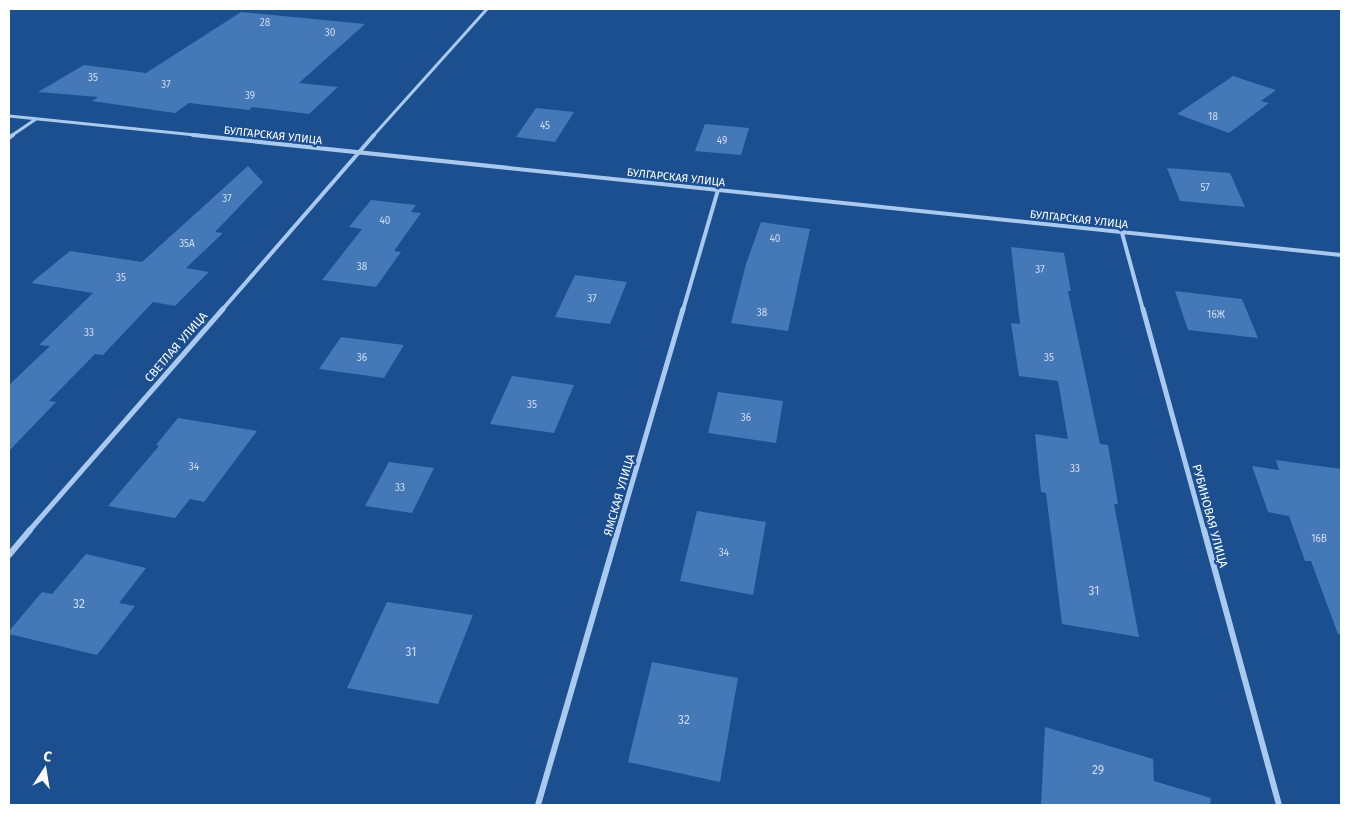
<svg xmlns="http://www.w3.org/2000/svg" width="1350" height="814" font-family="'Fira Sans',sans-serif">
	<style>
		.building { fill: #4478b7 }
		.lines { fill: none; stroke-linecap: round; stroke-linejoin: round }
		.minor-far3 { stroke: #a9c9ee; stroke-width: 3 }
		.minor-far2 { stroke: #a9c9ee; stroke-width: 4 }
		.minor-far1 { stroke: #a9c9ee; stroke-width: 5 }
		.minor { stroke: #a9c9ee; stroke-width: 6 }
		.labels { text-anchor: middle; stroke-width: 4.5; stroke-linejoin: round; paint-order: stroke }
		.number-label { font-size: 10px; fill: #d0dded }
		.far-street-label { font-size: 11px; fill: #fff; stroke: #1b4f8f }
		.street-label { font-size: 12px; fill: #fff; stroke: #1b4f8f }
		.near-number-label { font-size: 12px; fill: #d0dded }
	</style>
	<rect width="100%" height="100%" fill="#1b4f8f"/>
	<path class="building" d="M 241,12 L 365,24 L 299,83 L 338,87 L 309,114 L 252,107 L 249,110 L 189,103 L 175,113 L 92,101 L 98,97 L 38,92 L 84,65 L 146,73 Z
		M 1233,76 L 1276,90 L 1261,101 L 1269,103 L 1229,133 L 1177,114 Z
		M 536,108 L 574,112 L 555,142 L 516,137 Z
		M 705,124 L 749,128 L 741,155 L 695,151 Z
		M 248,166 L 263,182 L 215,232 L 223,233 L 186,268 L 209,272 L 175,306 L 153,302 L 103,355 L 95,354 L 49,401 L 56,402 L 9,451 L 9,385 L 50,346 L 39,345 L 93,293 L 31,283 L 70,251 L 142,262 Z
		M 1167,168 L 1230,173 L 1245,207 L 1180,201 Z
		M 371,200 L 416,205 L 411,212 L 421,213 L 394,251 L 401,252 L 376,287 L 322,280 L 362,229 L 349,227 Z
		M 761,222 L 810,229 L 788,331 L 731,323 L 746,264 Z
		M 1011,247 L 1064,253 L 1071,291 L 1068,291 L 1100,444 L 1108,445 L 1118,504 L 1114,504 L 1139,637 L 1062,624 L 1046,493 L 1041,492 L 1035,434 L 1068,439 L 1058,381 L 1019,376 L 1011,323 L 1020,324 Z
		M 575,275 L 627,282 L 610,324 L 555,317 Z
		M 1175,291 L 1242,299 L 1258,338 L 1188,330 Z
		M 341,337 L 404,345 L 384,378 L 319,369 Z
		M 512,376 L 574,385 L 554,433 L 490,424 Z
		M 718,392 L 783,401 L 776,443 L 708,433 Z
		M 178,418 L 257,431 L 204,502 L 190,499 L 175,518 L 108,506 L 159,446 L 156,445 Z
		M 1276,460 L 1341,469 L 1341,634 L 1338,634 L 1311,561 L 1305,561 L 1289,516 L 1268,512 L 1252,466 L 1279,470 Z
		M 389,462 L 434,468 L 412,513 L 365,506 Z
		M 697,511 L 766,522 L 753,595 L 680,581 Z
		M 86,554 L 146,568 L 119,603 L 135,606 L 97,655 L 9,634 L 9,631 L 42,592 L 52,594 Z
		M 387,602 L 473,615 L 438,704 L 347,688 Z
		M 652,662 L 738,678 L 720,782 L 628,762 Z
		M 1045,727 L 1153,759 L 1154,781 L 1211,798 L 1210,805 L 1041,805 Z"/>
	<g class="lines">
		<path class="minor-far3" d="M 9,116 L 205,136
			M 11,136 L 36,119
			M 373,136 L 487,9"/>
		<path class="minor-far2" d="M 193,135 L 1341,255
			M 9,138 L 13,135
			M 1122,233 L 1143,310
			M 222,310 L 374,135
			M 683,310 L 718,190"/>
		<path class="minor-far1" d="M 1143,309 L 1204,531
			M 29,531 L 223,309
			M 618,531 L 683,309"/>
		<path class="minor" d="M 1204,530 L 1279,805
			M 9,555 L 30,530
			M 538,805 L 618,530"/>
	</g>
	<g class="labels">
		<g class="number-label">
			<text x="265" y="26">28</text>
			<text x="330" y="36">30</text>
			<text x="93" y="81">35</text>
			<text x="166" y="88">37</text>
			<text x="250" y="99">39</text>
			<text x="1213" y="120">18</text>
			<text x="545" y="129">45</text>
			<text x="722" y="144">49</text>
			<text x="1205" y="191">57</text>
			<text x="227" y="202">37</text>
			<text x="385" y="224">40</text>
			<text x="775" y="242">40</text>
			<text x="187" y="247">35А</text>
			<text x="362" y="270">38</text>
			<text x="1040" y="273">37</text>
			<text x="121" y="281">35</text>
			<text x="592" y="302">37</text>
			<text x="762" y="316">38</text>
			<text x="1216" y="318">16Ж</text>
			<text x="89" y="336">33</text>
			<text x="362" y="361">36</text>
			<text x="1049" y="361">35</text>
			<text x="532" y="408">35</text>
			<text x="746" y="421">36</text>
			<text x="194" y="470">34</text>
			<text x="1075" y="472">33</text>
			<text x="400" y="491">33</text>
			<text x="1319" y="542">16В</text>
			<text x="724" y="556">34</text>
		</g>
		<g class="far-street-label">
			<text transform="translate(273 135) rotate(6)" y="4">БУЛГАРСКАЯ УЛИЦА</text>
			<text transform="translate(676 177) rotate(6)" y="4">БУЛГАРСКАЯ УЛИЦА</text>
			<text transform="translate(1079 219) rotate(6)" y="4">БУЛГАРСКАЯ УЛИЦА</text>
		</g>
		<g class="street-label">
			<text transform="translate(176 347) rotate(-49)" y="4">СВЕТЛАЯ УЛИЦА</text>
			<text transform="translate(619 495) rotate(-74)" y="4">ЯМСКАЯ УЛИЦА</text>
			<text transform="translate(1210 516) rotate(75)" y="4">РУБИНОВАЯ УЛИЦА</text>
		</g>
		<g class="near-number-label">
			<text x="1094" y="595">31</text>
			<text x="79" y="608">32</text>
			<text x="411" y="656">31</text>
			<text x="684" y="724">32</text>
			<text x="1098" y="774">29</text>
		</g>
	</g>
	<rect width="1350" height="814" fill="none" stroke="#ffffff" stroke-width="20"/>
	<g transform="translate(45 769) rotate(12)" stroke="#1b4f8f" stroke-width="4" paint-order="stroke">
	<path d="M0-4L9 19L0 12L-9 19Z" fill="#ffffff"/>
	<text y="-8" font-size="14" font-weight="bold" text-anchor="middle" fill="#ffffff">С</text>
	</g>
</svg>
